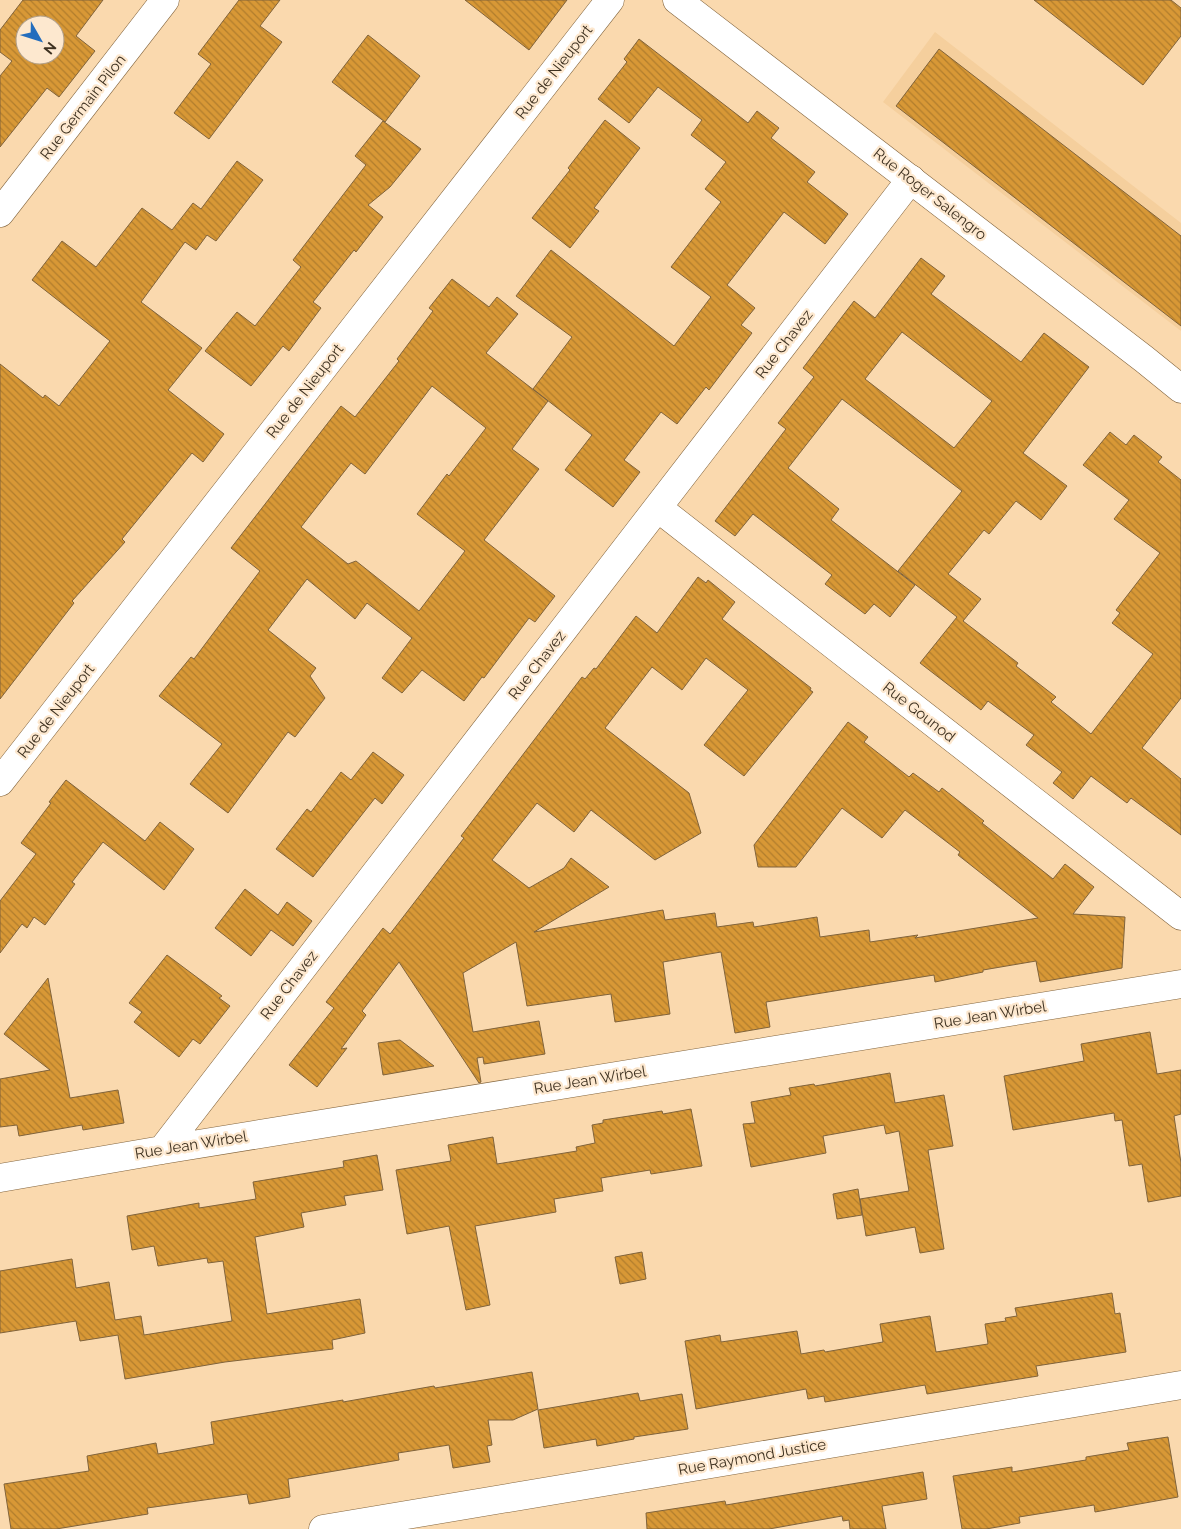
<svg xmlns="http://www.w3.org/2000/svg" width="1181" height="1529" font-family="Raleway,sans-serif">
	<style>
		.built { fill: #f5cf9d }
		.building { fill: url(#building-back-hatch); stroke: #80633b; fill-rule: evenodd }
		.lines { fill: none; stroke-linecap: round; stroke-linejoin: round }
		.street-casing { stroke: #83653e; stroke-width: 29 }
		.secondary-casing { stroke: #83653e; stroke-width: 29 }
		.street { stroke: #fff; stroke-width: 28 }
		.secondary { stroke: #fff; stroke-width: 28 }
		.labels { text-anchor: middle; stroke-width: 4.5; stroke-linejoin: round; paint-order: stroke }
		.street-label { font-size: 15px; fill: #3e3120; stroke: #fde8cf }
	</style>
	<defs>
		<pattern id="building-back-hatch" width="6" height="6" patternUnits="userSpaceOnUse" patternTransform="scale(1.25)"><rect width="6" height="6" fill="#d89836"/><path d="M-1 5l2 2M0 0l6 6M5-1l2 2" fill="none" stroke="#b17d2d"/></pattern>
	</defs>
	<rect width="100%" height="100%" fill="#fad9ae"/>
	<path class="built" d="M 935,32 L 1181,223 L 1181,331 L 883,102 Z"/>
	<path class="building" d="M 23,0 L 103,0 L 76,36 L 95,51 L 59,97 L 47,88 L 0,147 L 0,76 L 12,61 L 0,52 L 0,30 ZM 25,25 L 55,25 L 55,55 L 25,55 Z
		M 239,0 L 280,0 L 260,26 L 282,42 L 209,139 L 174,113 L 211,64 L 198,54 Z
		M 465,0 L 567,0 L 529,50 Z
		M 1034,0 L 1171,0 L 1181,8 L 1181,36 L 1143,85 Z
		M 368,35 L 420,76 L 385,122 L 332,82 Z
		M 639,39 L 748,123 L 757,111 L 779,128 L 771,138 L 815,172 L 807,182 L 848,214 L 825,244 L 784,212 L 727,285 L 755,308 L 741,325 L 752,333 L 709,390 L 706,387 L 677,424 L 661,412 L 624,460 L 640,472 L 613,507 L 565,470 L 592,435 L 533,389 L 572,337 L 516,296 L 551,250 L 674,346 L 711,297 L 671,267 L 721,202 L 705,189 L 726,162 L 691,135 L 702,120 L 658,87 L 629,123 L 598,99 L 627,62 L 624,59 Z
		M 939,49 L 1181,236 L 1181,326 L 896,106 Z
		M 605,120 L 640,148 L 594,208 L 599,211 L 570,248 L 532,218 L 570,170 L 568,168 Z
		M 383,121 L 421,149 L 390,187 L 368,205 L 383,217 L 356,252 L 354,250 L 313,302 L 321,308 L 289,351 L 283,346 L 251,386 L 205,351 L 237,312 L 255,326 L 301,267 L 293,260 L 366,165 L 355,156 Z
		M 237,161 L 263,180 L 216,241 L 207,235 L 196,250 L 185,242 L 141,302 L 202,348 L 168,390 L 224,434 L 203,462 L 192,453 L 122,539 L 125,542 L 72,601 L 74,603 L 0,699 L 0,364 L 43,398 L 45,395 L 59,406 L 110,341 L 32,280 L 62,241 L 96,267 L 142,208 L 172,230 L 193,203 L 201,209 Z
		M 921,258 L 945,276 L 931,294 L 1021,362 L 1044,333 L 1089,367 L 1023,453 L 1067,486 L 1041,520 L 1016,501 L 989,534 L 984,530 L 948,574 L 981,599 L 963,621 L 1018,663 L 1016,666 L 1056,697 L 1051,702 L 1091,734 L 1153,654 L 1112,623 L 1120,613 L 1116,610 L 1160,553 L 1114,519 L 1129,500 L 1083,465 L 1110,432 L 1126,445 L 1134,435 L 1162,457 L 1158,462 L 1181,480 L 1181,698 L 1142,748 L 1181,779 L 1181,835 L 1131,798 L 1127,803 L 1091,776 L 1073,799 L 1053,783 L 1062,772 L 1026,745 L 1034,735 L 988,701 L 981,710 L 920,663 L 957,617 L 898,571 L 962,491 L 842,399 L 788,468 L 839,509 L 831,520 L 915,585 L 890,617 L 874,604 L 865,614 L 825,584 L 832,575 L 753,514 L 735,536 L 715,521 L 786,429 L 778,423 L 814,377 L 803,368 L 854,301 L 875,318 ZM 902,332 L 992,401 L 954,448 L 865,379 Z
		M 452,279 L 489,307 L 497,297 L 518,314 L 486,353 L 548,401 L 512,449 L 539,469 L 484,540 L 555,596 L 535,622 L 529,618 L 484,678 L 482,677 L 464,701 L 422,670 L 402,693 L 382,678 L 412,638 L 367,603 L 355,619 L 307,579 L 268,630 L 316,668 L 310,676 L 325,698 L 295,737 L 288,732 L 228,813 L 190,784 L 222,744 L 159,696 L 191,657 L 194,659 L 260,571 L 231,548 L 341,406 L 355,417 L 399,361 L 397,359 L 433,311 L 429,308 ZM 432,386 L 486,428 L 449,476 L 447,474 L 417,514 L 465,551 L 419,611 L 356,561 L 348,564 L 301,527 L 351,463 L 365,474 Z
		M 698,577 L 706,583 L 708,580 L 735,602 L 722,619 L 811,688 L 810,690 L 813,692 L 744,776 L 704,745 L 748,690 L 706,658 L 682,690 L 652,667 L 605,728 L 689,793 L 701,833 L 655,860 L 591,810 L 574,832 L 537,803 L 492,860 L 529,888 L 564,868 L 571,858 L 609,887 L 534,932 L 663,910 L 665,920 L 715,913 L 717,927 L 753,922 L 754,927 L 817,917 L 820,937 L 869,930 L 870,942 L 918,935 L 915,938 L 1038,918 L 958,855 L 960,852 L 905,810 L 882,838 L 842,808 L 796,867 L 758,867 L 754,845 L 848,722 L 868,737 L 864,742 L 909,777 L 913,773 L 939,792 L 942,788 L 984,821 L 982,823 L 1053,879 L 1065,864 L 1094,887 L 1073,914 L 1125,917 L 1122,968 L 1040,982 L 1036,961 L 983,970 L 983,972 L 935,982 L 934,975 L 766,1002 L 770,1027 L 735,1033 L 721,952 L 663,962 L 670,1014 L 615,1022 L 611,994 L 527,1006 L 516,942 L 463,973 L 473,1032 L 539,1021 L 545,1054 L 484,1064 L 483,1057 L 477,1058 L 481,1082 L 479,1083 L 399,962 L 362,1011 L 366,1015 L 341,1049 L 347,1048 L 317,1087 L 289,1065 L 334,1008 L 326,1002 L 383,928 L 390,934 L 464,838 L 461,836 L 582,677 L 585,679 L 594,668 L 596,669 L 636,616 L 657,633 Z
		M 373,752 L 404,775 L 382,804 L 375,798 L 313,877 L 276,849 L 307,809 L 311,812 L 341,772 L 351,780 Z
		M 66,780 L 145,841 L 160,822 L 194,849 L 164,890 L 103,842 L 72,882 L 75,884 L 45,925 L 34,917 L 27,928 L 22,924 L 0,953 L 0,901 L 36,854 L 21,843 L 51,803 L 49,802 Z
		M 245,889 L 278,915 L 287,902 L 312,921 L 293,946 L 271,930 L 251,956 L 215,928 Z
		M 167,955 L 222,996 L 219,998 L 230,1006 L 200,1044 L 193,1039 L 179,1057 L 134,1022 L 142,1012 L 129,1003 Z
		M 48,978 L 70,1098 L 118,1090 L 124,1123 L 83,1130 L 82,1125 L 19,1136 L 17,1125 L 0,1127 L 0,1079 L 50,1070 L 4,1034 Z
		M 1150,1032 L 1157,1074 L 1181,1070 L 1181,1114 L 1174,1116 L 1181,1163 L 1181,1196 L 1148,1202 L 1142,1164 L 1129,1166 L 1122,1120 L 1115,1121 L 1114,1113 L 1013,1130 L 1004,1076 L 1084,1061 L 1081,1044 Z
		M 400,1040 L 434,1066 L 383,1075 L 378,1043 Z
		M 890,1073 L 895,1103 L 944,1095 L 953,1146 L 928,1150 L 944,1249 L 920,1253 L 915,1227 L 866,1236 L 860,1199 L 909,1191 L 899,1131 L 886,1134 L 884,1125 L 823,1136 L 826,1153 L 751,1167 L 743,1124 L 755,1123 L 751,1102 L 791,1095 L 789,1088 L 814,1084 L 815,1086 Z
		M 691,1109 L 702,1166 L 651,1174 L 650,1170 L 601,1178 L 603,1191 L 554,1199 L 556,1212 L 475,1226 L 490,1305 L 466,1310 L 449,1226 L 407,1234 L 396,1170 L 451,1161 L 448,1145 L 493,1137 L 497,1164 L 577,1151 L 576,1147 L 595,1143 L 592,1125 L 603,1123 L 603,1120 L 662,1111 L 663,1114 Z
		M 377,1155 L 383,1190 L 344,1196 L 346,1205 L 301,1213 L 304,1227 L 255,1237 L 267,1314 L 360,1299 L 365,1333 L 332,1340 L 333,1349 L 225,1362 L 125,1379 L 118,1335 L 80,1341 L 76,1321 L 0,1333 L 0,1271 L 72,1259 L 76,1288 L 109,1282 L 115,1320 L 141,1316 L 144,1335 L 232,1321 L 223,1261 L 208,1263 L 207,1258 L 158,1266 L 154,1246 L 132,1250 L 127,1216 L 199,1203 L 199,1208 L 256,1199 L 253,1182 L 344,1167 L 343,1161 Z
		M 858,1189 L 862,1215 L 837,1219 L 833,1194 Z
		M 642,1252 L 646,1279 L 620,1284 L 615,1257 Z
		M 1112,1293 L 1115,1314 L 1120,1313 L 1126,1352 L 1036,1366 L 1038,1376 L 927,1394 L 925,1385 L 825,1402 L 824,1396 L 808,1399 L 806,1389 L 696,1409 L 685,1341 L 720,1335 L 721,1342 L 797,1331 L 801,1354 L 824,1350 L 825,1352 L 883,1342 L 880,1324 L 930,1316 L 936,1352 L 988,1344 L 985,1324 L 1006,1321 L 1005,1318 L 1017,1316 L 1015,1308 Z
		M 532,1372 L 538,1409 L 513,1420 L 488,1420 L 492,1445 L 487,1446 L 490,1462 L 453,1468 L 449,1445 L 398,1453 L 399,1460 L 288,1479 L 290,1497 L 249,1504 L 247,1494 L 147,1508 L 148,1514 L 56,1529 L 11,1529 L 4,1484 L 89,1471 L 87,1456 L 156,1443 L 158,1454 L 214,1444 L 211,1422 L 343,1400 L 343,1402 L 434,1386 L 435,1388 Z
		M 638,1393 L 640,1401 L 682,1394 L 688,1429 L 634,1437 L 634,1439 L 597,1446 L 596,1439 L 544,1448 L 538,1410 Z
		M 1168,1437 L 1178,1497 L 1095,1512 L 1094,1505 L 1019,1517 L 1020,1523 L 986,1529 L 962,1529 L 953,1476 L 1012,1467 L 1012,1472 L 1086,1460 L 1086,1457 L 1129,1450 L 1127,1443 Z
		M 923,1472 L 927,1499 L 882,1506 L 886,1529 L 850,1529 L 849,1520 L 843,1521 L 842,1516 L 769,1529 L 647,1529 L 646,1513 L 725,1501 L 726,1505 Z"/>
	<g class="lines">
		<defs>
			<path id="street" d="M 0,213 L 165,0
				M 658,508 L 1181,916
				M 0,782 L 610,0
				M 162,1150 L 911,179
				M 0,1178 L 162,1150 L 1181,984
				M 323,1529 L 1181,1385"/>
			<path id="secondary" d="M 677,0 L 1144,359 L 1181,389"/>
		</defs>
		<use href="#street" class="street-casing"/>
		<use href="#secondary" class="secondary-casing"/>
		<use href="#street" class="street"/>
		<use href="#secondary" class="secondary"/>
	</g>
	<g class="labels">
		<g class="street-label">
			<text transform="translate(554 72) rotate(-52)" y="5">Rue de Nieuport</text>
			<text transform="translate(83 107) rotate(-52)" y="5">Rue Germain Pilon</text>
			<text transform="translate(930 194) rotate(38)" y="5">Rue Roger Salengro</text>
			<text transform="translate(784 344) rotate(-52)" y="5">Rue Chavez</text>
			<text transform="translate(305 391) rotate(-52)" y="5">Rue de Nieuport</text>
			<text transform="translate(537 665) rotate(-52)" y="5">Rue Chavez</text>
			<text transform="translate(56 711) rotate(-52)" y="5">Rue de Nieuport</text>
			<text transform="translate(919 712) rotate(38)" y="5">Rue Gounod</text>
			<text transform="translate(289 985) rotate(-52)" y="5">Rue Chavez</text>
			<text transform="translate(990 1015) rotate(-9)" y="5">Rue Jean Wirbel</text>
			<text transform="translate(590 1080) rotate(-9)" y="5">Rue Jean Wirbel</text>
			<text transform="translate(191 1145) rotate(-9)" y="5">Rue Jean Wirbel</text>
			<text transform="translate(752 1457) rotate(-10)" y="5">Rue Raymond Justice</text>
		</g>
	</g>
	<g transform="translate(40 40) rotate(129)"><circle r="24" fill="#fde8cf" stroke="#b19f89"/>
	<path d="M0-4L9 19L0 12L-9 19Z" fill="#246dbd"/>
	<text y="-8" font-size="14" font-weight="bold" text-anchor="middle" fill="#3e3120">N</text>
	</g>
</svg>
